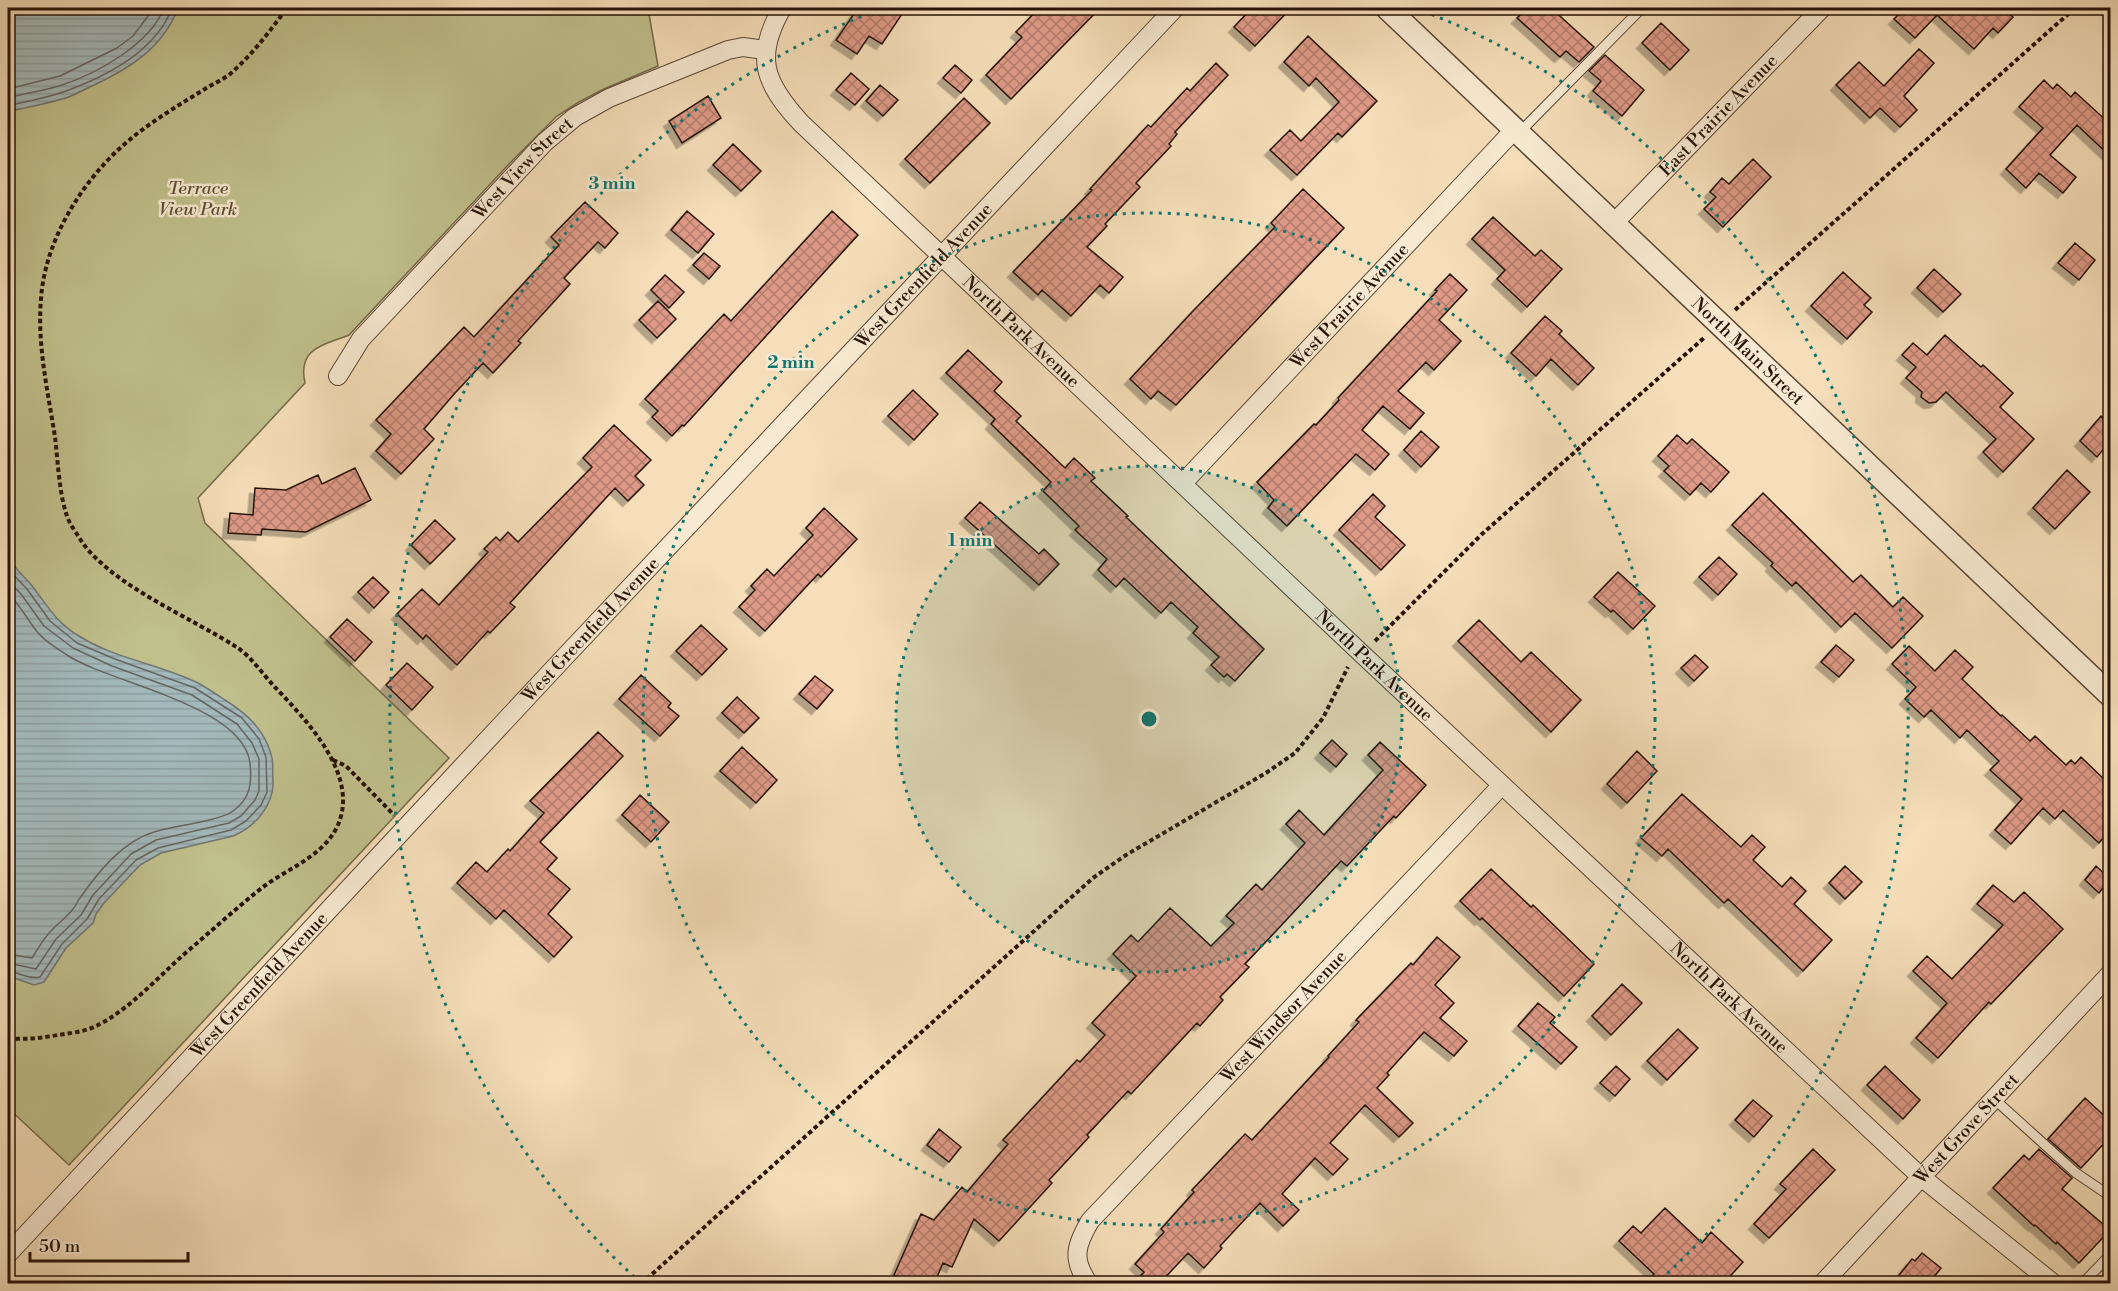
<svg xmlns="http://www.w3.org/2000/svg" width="2118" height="1291" font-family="'Libre Bodoni',serif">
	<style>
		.park { fill: #c0c08c; stroke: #74694a; stroke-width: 1.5 }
		.water { fill: url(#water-rules); stroke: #717673; stroke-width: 1.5 }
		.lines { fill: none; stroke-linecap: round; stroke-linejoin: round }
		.shore { stroke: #656662; stroke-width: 1.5 }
		.building { fill: url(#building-cross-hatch); stroke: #271208; stroke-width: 1.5; filter: url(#shadow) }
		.service-casing { stroke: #5a4534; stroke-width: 11 }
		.minor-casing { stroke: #5a4534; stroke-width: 20 }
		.tertiary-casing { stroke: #5a4534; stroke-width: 25 }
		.path { stroke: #271208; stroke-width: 4; stroke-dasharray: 4.5 3; stroke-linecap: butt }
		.service { stroke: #f8ead2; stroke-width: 9 }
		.minor { stroke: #f8ead2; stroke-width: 18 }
		.tertiary { stroke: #f8ead2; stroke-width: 22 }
		.ring { fill: none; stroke: #0f766e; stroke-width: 3; stroke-dasharray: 3 6 }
		.labels { text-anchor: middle; stroke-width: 5; stroke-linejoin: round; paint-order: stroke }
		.street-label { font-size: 18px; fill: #271208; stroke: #f8ead2 }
		.park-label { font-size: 18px; font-style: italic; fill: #5d4f36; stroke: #f8ead2 }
		.centre { fill: #0f766e; stroke: #f8ead2; stroke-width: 3 }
		.ring-label { font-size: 18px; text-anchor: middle; font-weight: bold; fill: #0f766e; stroke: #f8ead2; stroke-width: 5; stroke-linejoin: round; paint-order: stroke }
	</style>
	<defs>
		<pattern id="water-rules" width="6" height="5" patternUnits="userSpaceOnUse" patternTransform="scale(1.5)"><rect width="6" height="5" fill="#a3b9bb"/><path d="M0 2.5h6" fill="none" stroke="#8c9e9f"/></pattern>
		<pattern id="building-cross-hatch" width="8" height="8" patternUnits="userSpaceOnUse" patternTransform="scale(1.5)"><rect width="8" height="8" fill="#de9a87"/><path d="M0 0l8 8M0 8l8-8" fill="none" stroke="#b47c6c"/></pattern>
		<filter id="shadow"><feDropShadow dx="-5.5" dy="5.5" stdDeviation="0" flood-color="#0004"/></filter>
	</defs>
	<rect width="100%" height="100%" fill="#f5deb9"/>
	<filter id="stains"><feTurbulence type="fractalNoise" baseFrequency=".00333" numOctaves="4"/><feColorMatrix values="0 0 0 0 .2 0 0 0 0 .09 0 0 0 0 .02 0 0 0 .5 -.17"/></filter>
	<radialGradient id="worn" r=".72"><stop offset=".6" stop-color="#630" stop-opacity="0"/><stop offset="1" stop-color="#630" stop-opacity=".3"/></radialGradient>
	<path class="park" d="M 8,8 L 653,8 L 649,14 L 658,66 L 604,89 L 579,102 L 557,116 L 509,164 L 349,335 C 325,345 297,347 305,383 L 198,498 L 205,523 L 449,758 L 69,1165 L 8,1108 Z"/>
	<path class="water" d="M 8,8 L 178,8 C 163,48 129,69 92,86 C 83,90 75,95 66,98 C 47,104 27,107 8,112 Z
		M 8,555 C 15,571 23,574 33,587 C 49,608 56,622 79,636 C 115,659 160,664 198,683 C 207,688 216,694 225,700 C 246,713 264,729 271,754 C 274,762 272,772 273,781 C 274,805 255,827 233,836 L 161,853 L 140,865 L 104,903 L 96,914 L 93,923 L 66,948 L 44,982 L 34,985 L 8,976 Z"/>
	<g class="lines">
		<path class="shore" d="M 8,89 L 60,76 L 117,48 L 133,36 L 154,8
			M 8,98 C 25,93 45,91 62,85 C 98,73 150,44 164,8
			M 8,106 C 26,101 48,98 66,91 C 107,76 156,51 172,8
			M 8,569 L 27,589 L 50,621 L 77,643 L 115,659 L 195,688 L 242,718 L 259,739 L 266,757 L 267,792 L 261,805 L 246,821 L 231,830 L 158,848 L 136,860 L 99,899 L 87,919 L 62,944 L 40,977 C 30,980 18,972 8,971
			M 8,581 L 21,594 L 44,626 L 73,648 L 112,666 L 192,695 L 237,724 L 252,743 L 259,759 L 259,791 L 255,800 L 241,816 L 229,823 L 156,840 L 131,854 L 93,895 L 81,915 L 56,939 L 36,969 L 8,963
			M 8,593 C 19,604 26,617 35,629 C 43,640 56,648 67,655 C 109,683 243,705 250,763 C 252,783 251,798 233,811 C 220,821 172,826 154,832 C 123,841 98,872 80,898 C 77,901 76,906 73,909 C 67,917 57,924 50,932 C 43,939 38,949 32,958 L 8,954"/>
	</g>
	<path class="building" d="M 858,8 L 906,8 L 882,44 L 869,36 L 857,54 L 836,40 Z
		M 1039,8 L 1100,8 L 1011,99 L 986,75 L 1022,37 L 1016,32 Z
		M 1252,8 L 1291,8 L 1255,46 L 1234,27 Z
		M 1527,8 L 1551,8 L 1594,47 L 1579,62 L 1566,51 L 1560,57 L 1517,18 Z
		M 1905,8 L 2003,8 L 2013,17 L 1998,33 L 1993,28 L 1974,49 L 1937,15 L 1915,38 L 1894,19 Z
		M 1661,23 L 1689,50 L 1670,70 L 1642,43 Z
		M 1308,36 L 1377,101 L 1342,137 L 1338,133 L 1297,175 L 1270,150 L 1290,130 L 1301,141 L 1339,102 L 1316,78 L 1309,86 L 1284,62 Z
		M 1919,49 L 1934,63 L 1904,96 L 1917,110 L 1900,127 L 1880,108 L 1870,118 L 1836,85 L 1859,62 L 1884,86 Z
		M 1605,55 L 1644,90 L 1622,116 L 1593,91 L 1601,81 L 1589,71 Z
		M 1216,63 L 1228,75 L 1175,132 L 1177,134 L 1169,144 L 1171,146 L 1136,183 L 1140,187 L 1105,224 L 1107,226 L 1087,247 L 1123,277 L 1109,293 L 1100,285 L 1071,316 L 1042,290 L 1038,295 L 1013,272 L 1092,190 L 1090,189 L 1148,125 L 1151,127 L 1187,88 L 1190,91 Z
		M 955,65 L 972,80 L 961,93 L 943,78 Z
		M 851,73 L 869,89 L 855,105 L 836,90 Z
		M 2044,80 L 2053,89 L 2057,84 L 2071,97 L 2075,92 L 2110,124 L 2110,156 L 2077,125 L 2050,155 L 2076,177 L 2063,193 L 2039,173 L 2026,188 L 2006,169 L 2043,128 L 2019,107 Z
		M 880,85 L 898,100 L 883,116 L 866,101 Z
		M 708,96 L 721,118 L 682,143 L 669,121 Z
		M 964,98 L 990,123 L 930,183 L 905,159 Z
		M 733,144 L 761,171 L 741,191 L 713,165 Z
		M 1753,159 L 1771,177 L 1723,227 L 1704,209 L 1716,197 L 1710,192 L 1722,178 L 1729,184 Z
		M 1303,189 L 1344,228 L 1176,405 L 1158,391 L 1151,399 L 1130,379 L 1193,311 L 1275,227 L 1271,223 Z
		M 585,202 L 618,233 L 605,248 L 598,242 L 564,278 L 570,284 L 518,341 L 521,343 L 493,373 L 483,363 L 455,393 L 424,429 L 434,439 L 401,474 L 376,451 L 391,434 L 376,420 L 464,327 L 474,337 L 559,245 L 551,237 Z
		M 687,211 L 714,234 L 698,253 L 671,230 Z
		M 832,211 L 858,235 L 684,426 L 682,425 L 672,436 L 652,417 L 658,411 L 645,399 L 724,314 L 731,321 Z
		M 1493,217 L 1535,256 L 1541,250 L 1562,269 L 1527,307 L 1497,279 L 1505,270 L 1472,239 Z
		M 2075,243 L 2095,260 L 2079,280 L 2058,263 Z
		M 704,253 L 720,266 L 709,279 L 693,265 Z
		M 1934,269 L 1961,294 L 1943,312 L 1917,288 Z
		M 1843,272 L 1871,298 L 1864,305 L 1872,312 L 1847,339 L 1811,306 Z
		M 1450,274 L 1467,290 L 1439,320 L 1461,341 L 1434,370 L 1426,362 L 1398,391 L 1424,413 L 1410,429 L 1383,406 L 1362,430 L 1389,454 L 1375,470 L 1356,454 L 1287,526 L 1268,508 L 1274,500 L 1257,482 L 1314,424 L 1316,425 L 1339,400 L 1338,398 L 1437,291 L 1435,290 Z
		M 665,275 L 684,292 L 669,308 L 651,290 Z
		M 658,301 L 676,319 L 657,338 L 639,320 Z
		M 1545,316 L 1562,331 L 1559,334 L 1594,368 L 1578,385 L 1551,359 L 1536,376 L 1511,353 Z
		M 1945,335 L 1981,367 L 1983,365 L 2013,393 L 2000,407 L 2034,439 L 2003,472 L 1983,452 L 1996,439 L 1946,392 L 1936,402 L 1929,403 L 1921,397 L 1922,392 L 1906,378 L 1916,367 L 1902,355 L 1913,343 L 1927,355 Z
		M 968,350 L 1002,382 L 994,391 L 1021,416 L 1016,421 L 1065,468 L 1074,458 L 1095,478 L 1091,481 L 1128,516 L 1126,517 L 1264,649 L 1235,681 L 1227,674 L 1224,677 L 1211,665 L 1219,657 L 1193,633 L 1198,627 L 1171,602 L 1161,613 L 1124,578 L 1116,587 L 1098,570 L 1107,559 L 1075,530 L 1079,526 L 1043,491 L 1051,482 L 991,424 L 995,419 L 946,373 Z
		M 913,390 L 938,414 L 914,440 L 888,416 Z
		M 2101,416 L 2110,425 L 2110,441 L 2097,457 L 2080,441 Z
		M 614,425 L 651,460 L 635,476 L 644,485 L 628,501 L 615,488 L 510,603 L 515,607 L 490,633 L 488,631 L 457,665 L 426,635 L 423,639 L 397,614 L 422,589 L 439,605 L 488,552 L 484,549 L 496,537 L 500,541 L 508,532 L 518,542 L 592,467 L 583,458 Z
		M 1421,431 L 1439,447 L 1421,467 L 1404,450 Z
		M 1677,435 L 1687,444 L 1692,439 L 1729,472 L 1711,492 L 1701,483 L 1690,495 L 1664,471 L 1669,466 L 1658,456 Z
		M 355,468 L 371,500 L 306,532 L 262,529 L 261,535 L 228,533 L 230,513 L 253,515 L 255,488 L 286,490 L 318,475 L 322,484 Z
		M 2067,470 L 2090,492 L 2055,529 L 2033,508 Z
		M 1763,493 L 1853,582 L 1861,575 L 1893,607 L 1903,597 L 1923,616 L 1892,648 L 1855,613 L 1841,627 L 1796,582 L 1792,586 L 1771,566 L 1773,563 L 1732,525 Z
		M 1373,494 L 1385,506 L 1375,517 L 1405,545 L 1381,570 L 1339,530 Z
		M 980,502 L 1039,554 L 1044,549 L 1059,564 L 1039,585 L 965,518 Z
		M 824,508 L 857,539 L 821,577 L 818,574 L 765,631 L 739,607 L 755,590 L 751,586 L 767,569 L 774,576 L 813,535 L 806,528 Z
		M 435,520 L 455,539 L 430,564 L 411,545 Z
		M 1719,557 L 1737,574 L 1718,595 L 1699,577 Z
		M 1618,572 L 1655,606 L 1633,629 L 1613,610 L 1611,612 L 1594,597 Z
		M 373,577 L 389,592 L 374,608 L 358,592 Z
		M 347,619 L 372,642 L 355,661 L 330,637 Z
		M 1479,620 L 1521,662 L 1531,652 L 1581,700 L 1551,732 L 1458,641 Z
		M 701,625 L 727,649 L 702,675 L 676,651 Z
		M 1836,645 L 1854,660 L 1839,677 L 1821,662 Z
		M 1909,646 L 1935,671 L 1955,650 L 1973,667 L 1962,679 L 2001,716 L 2002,715 L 2030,741 L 2035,736 L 2066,765 L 2071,760 L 2075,764 L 2081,757 L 2110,785 L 2110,831 L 2099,843 L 2063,810 L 2055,819 L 2043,808 L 2011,844 L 1995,830 L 2022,799 L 1990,770 L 1999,761 L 1967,730 L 1960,738 L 1931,710 L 1924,717 L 1905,699 L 1916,687 L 1892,664 Z
		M 1695,655 L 1708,667 L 1694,681 L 1681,668 Z
		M 407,663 L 433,687 L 412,710 L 386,685 Z
		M 641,675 L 671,703 L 668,707 L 679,716 L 660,736 L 619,699 Z
		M 815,676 L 833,690 L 817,709 L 799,694 Z
		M 737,697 L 759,718 L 744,733 L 722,713 Z
		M 598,732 L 623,756 L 540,842 L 557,858 L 547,869 L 570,889 L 548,914 L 572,937 L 554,957 L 504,910 L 496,919 L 457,883 L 476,862 L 487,872 L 508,849 L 510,851 L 544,813 L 530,801 Z
		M 1332,740 L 1347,754 L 1336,767 L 1320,753 Z
		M 1380,742 L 1426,785 L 1396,818 L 1394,816 L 1347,866 L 1341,861 L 1290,916 L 1245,964 L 1249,967 L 1220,997 L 1223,1000 L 1200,1026 L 1197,1023 L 1131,1094 L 1128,1091 L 1087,1135 L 1089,1137 L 1049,1180 L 1052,1183 L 999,1241 L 974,1219 L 952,1267 L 943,1263 L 934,1284 L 912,1284 L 894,1275 L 921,1214 L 934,1220 L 962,1187 L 967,1192 L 1008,1144 L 1003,1140 L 1077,1060 L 1080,1062 L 1105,1035 L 1092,1023 L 1136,976 L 1113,954 L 1131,935 L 1138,942 L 1170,908 L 1211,946 L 1234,923 L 1226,916 L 1256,884 L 1262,890 L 1305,843 L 1286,824 L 1299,810 L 1324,835 L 1383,770 L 1368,755 Z
		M 742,747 L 777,780 L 756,803 L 720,771 Z
		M 1637,751 L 1657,771 L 1627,803 L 1607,784 Z
		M 1682,794 L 1741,847 L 1752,835 L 1765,847 L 1753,860 L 1782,887 L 1791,877 L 1806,891 L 1794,904 L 1832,940 L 1803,971 L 1728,899 L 1724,903 L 1668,849 L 1662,856 L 1641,838 Z
		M 640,795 L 669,822 L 651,842 L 622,815 Z
		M 1845,866 L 1862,882 L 1845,899 L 1829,883 Z
		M 2096,866 L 2110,879 L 2099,893 L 2085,880 Z
		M 1491,869 L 1531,907 L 1533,905 L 1594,964 L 1564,996 L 1482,918 L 1480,920 L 1460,901 Z
		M 1993,885 L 2014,902 L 2024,892 L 2063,929 L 1991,1004 L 1989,1002 L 1938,1058 L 1916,1038 L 1947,1003 L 1913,971 L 1927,956 L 1952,979 L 2003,925 L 1977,904 Z
		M 1437,937 L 1460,957 L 1435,985 L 1454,1003 L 1440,1018 L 1467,1041 L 1454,1056 L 1424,1032 L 1387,1073 L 1389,1075 L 1377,1088 L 1413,1123 L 1399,1137 L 1365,1105 L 1330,1143 L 1348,1159 L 1333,1175 L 1315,1158 L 1282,1194 L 1299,1210 L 1283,1226 L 1260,1203 L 1220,1246 L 1222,1248 L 1204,1268 L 1188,1253 L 1159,1284 L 1133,1284 L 1144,1272 L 1135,1264 L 1164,1232 L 1161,1229 L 1194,1192 L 1192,1190 L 1245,1134 L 1252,1140 L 1329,1057 L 1328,1056 L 1359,1022 L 1356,1020 L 1411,963 L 1413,965 Z
		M 1622,984 L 1642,1003 L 1611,1035 L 1592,1016 Z
		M 1538,1003 L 1555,1017 L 1550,1023 L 1577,1047 L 1561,1064 L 1518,1026 Z
		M 1678,1029 L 1698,1048 L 1667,1080 L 1647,1061 Z
		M 1616,1066 L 1630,1079 L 1615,1096 L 1600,1083 Z
		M 1885,1066 L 1920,1100 L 1903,1119 L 1867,1085 Z
		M 2085,1098 L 2110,1121 L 2110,1137 L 2081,1168 L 2048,1139 Z
		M 1753,1100 L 1772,1116 L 1754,1137 L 1735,1120 Z
		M 939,1129 L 961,1147 L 949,1162 L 927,1145 Z
		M 1813,1149 L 1835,1170 L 1769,1238 L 1754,1224 L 1786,1189 L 1780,1184 Z
		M 2039,1149 L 2072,1178 L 2062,1189 L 2110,1230 L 2079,1263 L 2057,1242 L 2056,1244 L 2035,1225 L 2034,1226 L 1993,1188 L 2024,1155 L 2029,1160 Z
		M 1665,1208 L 1702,1243 L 1711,1232 L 1743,1262 L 1723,1284 L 1646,1284 L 1654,1274 L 1619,1241 L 1633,1226 L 1641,1233 Z
		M 1922,1253 L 1941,1268 L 1928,1284 L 1892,1284 L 1912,1259 L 1915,1261 Z"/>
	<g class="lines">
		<defs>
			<path id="service" d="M 1519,133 L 1642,8
				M 1993,1098 L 2076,1173 L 2110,1196
				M 2082,1284 L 2110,1255"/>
			<g id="minor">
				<path id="s1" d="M 782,8 C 754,57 764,83 801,123 L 1362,654 L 1920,1176 L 2054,1284"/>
				<path id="s2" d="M 1614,223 L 1822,8"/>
				<path id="s3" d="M 338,376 L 361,339 L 545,142 L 575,117 L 609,98 L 728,50 L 743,47 L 765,50"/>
				<path id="s4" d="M 1183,483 L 1515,129"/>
				<path id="s5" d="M 8,1254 L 559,663 L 1175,8"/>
				<path id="s6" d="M 1089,1284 C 1071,1259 1076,1245 1090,1221 L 1502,785"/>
				<path id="s7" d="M 1822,1284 L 2110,974"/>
			</g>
			<g id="tertiary">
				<path id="s8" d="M 1387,8 L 2110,695"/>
			</g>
		</defs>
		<use href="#service" class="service-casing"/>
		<use href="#minor" class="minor-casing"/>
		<use href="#tertiary" class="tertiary-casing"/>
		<path class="path" d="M 1735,310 L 2075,8
			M 1375,641 L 1482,534 L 1705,337
			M 333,760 L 346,766 L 394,815
			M 8,1038 C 25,1040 41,1038 58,1035 C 70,1033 83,1032 94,1027 C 131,1010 164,970 196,944 C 218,925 240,905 263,887 C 287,869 321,857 336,829 C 363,777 306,720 273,685 C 262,673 251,657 238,648 C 192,618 113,586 82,542 C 77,534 70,525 67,516 C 59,493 58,462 55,437 C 48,392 37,345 41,299 C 45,236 88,171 138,133 C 159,117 182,103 205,89 C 213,84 222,80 230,74 C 252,55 270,31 287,8
			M 641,1284 L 1093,878 L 1126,855 L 1266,773 L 1295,753 L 1323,718 L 1348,667"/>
		<use href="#service" class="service"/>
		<use href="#minor" class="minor"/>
		<use href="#tertiary" class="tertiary"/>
	</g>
	<circle cx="1149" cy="719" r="253" fill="#0f766e" fill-opacity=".12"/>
	<g class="ring">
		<circle cx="1149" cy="719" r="253"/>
		<circle cx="1149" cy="719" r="506"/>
		<path d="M641 1283A759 759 0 0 1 883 8M1415 8A759 759 0 0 1 1657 1283"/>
	</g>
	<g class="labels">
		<g class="street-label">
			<text dy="6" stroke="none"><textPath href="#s2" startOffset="150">East Prairie Avenue</textPath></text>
			<text dy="6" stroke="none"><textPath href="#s3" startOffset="279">West View Street</textPath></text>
			<text dy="6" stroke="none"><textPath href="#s5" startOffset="1340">West Greenfield Avenue</textPath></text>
			<text dy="6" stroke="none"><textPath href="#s4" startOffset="243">West Prairie Avenue</textPath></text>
			<text dy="6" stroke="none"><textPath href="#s1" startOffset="432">North Park Avenue</textPath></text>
			<text dy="6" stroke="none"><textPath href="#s8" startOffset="498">North Main Street</textPath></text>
			<text dy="6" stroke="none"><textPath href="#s5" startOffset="854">West Greenfield Avenue</textPath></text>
			<text dy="6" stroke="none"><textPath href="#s1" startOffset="918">North Park Avenue</textPath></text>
			<text dy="6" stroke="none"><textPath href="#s5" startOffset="368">West Greenfield Avenue</textPath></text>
			<text dy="6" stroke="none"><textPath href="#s1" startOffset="1404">North Park Avenue</textPath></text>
			<text dy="6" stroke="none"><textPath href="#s6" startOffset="350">West Windsor Avenue</textPath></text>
			<text dy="6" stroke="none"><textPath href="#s7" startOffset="212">West Grove Street</textPath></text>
		</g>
		<g class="park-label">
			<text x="198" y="194">Terrace<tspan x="198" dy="21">View Park</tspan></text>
		</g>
	</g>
	<circle cx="1149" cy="719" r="9" class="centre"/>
	<g class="ring-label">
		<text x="612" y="189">3 min</text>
		<text x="791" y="368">2 min</text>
		<text x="970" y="546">1 min</text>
	</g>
	<rect width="2118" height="1291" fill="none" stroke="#f5deb9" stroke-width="30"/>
	<rect x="9" y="9" width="2100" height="1273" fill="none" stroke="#271208" stroke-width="3"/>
	<rect x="15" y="15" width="2088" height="1261" fill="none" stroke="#271208" stroke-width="1.5"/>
	<path d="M30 1252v9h158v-9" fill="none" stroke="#271208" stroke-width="3"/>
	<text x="39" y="1252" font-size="18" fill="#271208" stroke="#f8ead2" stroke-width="4.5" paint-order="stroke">50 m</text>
	<rect width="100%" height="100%" filter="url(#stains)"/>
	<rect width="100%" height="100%" fill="url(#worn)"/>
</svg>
